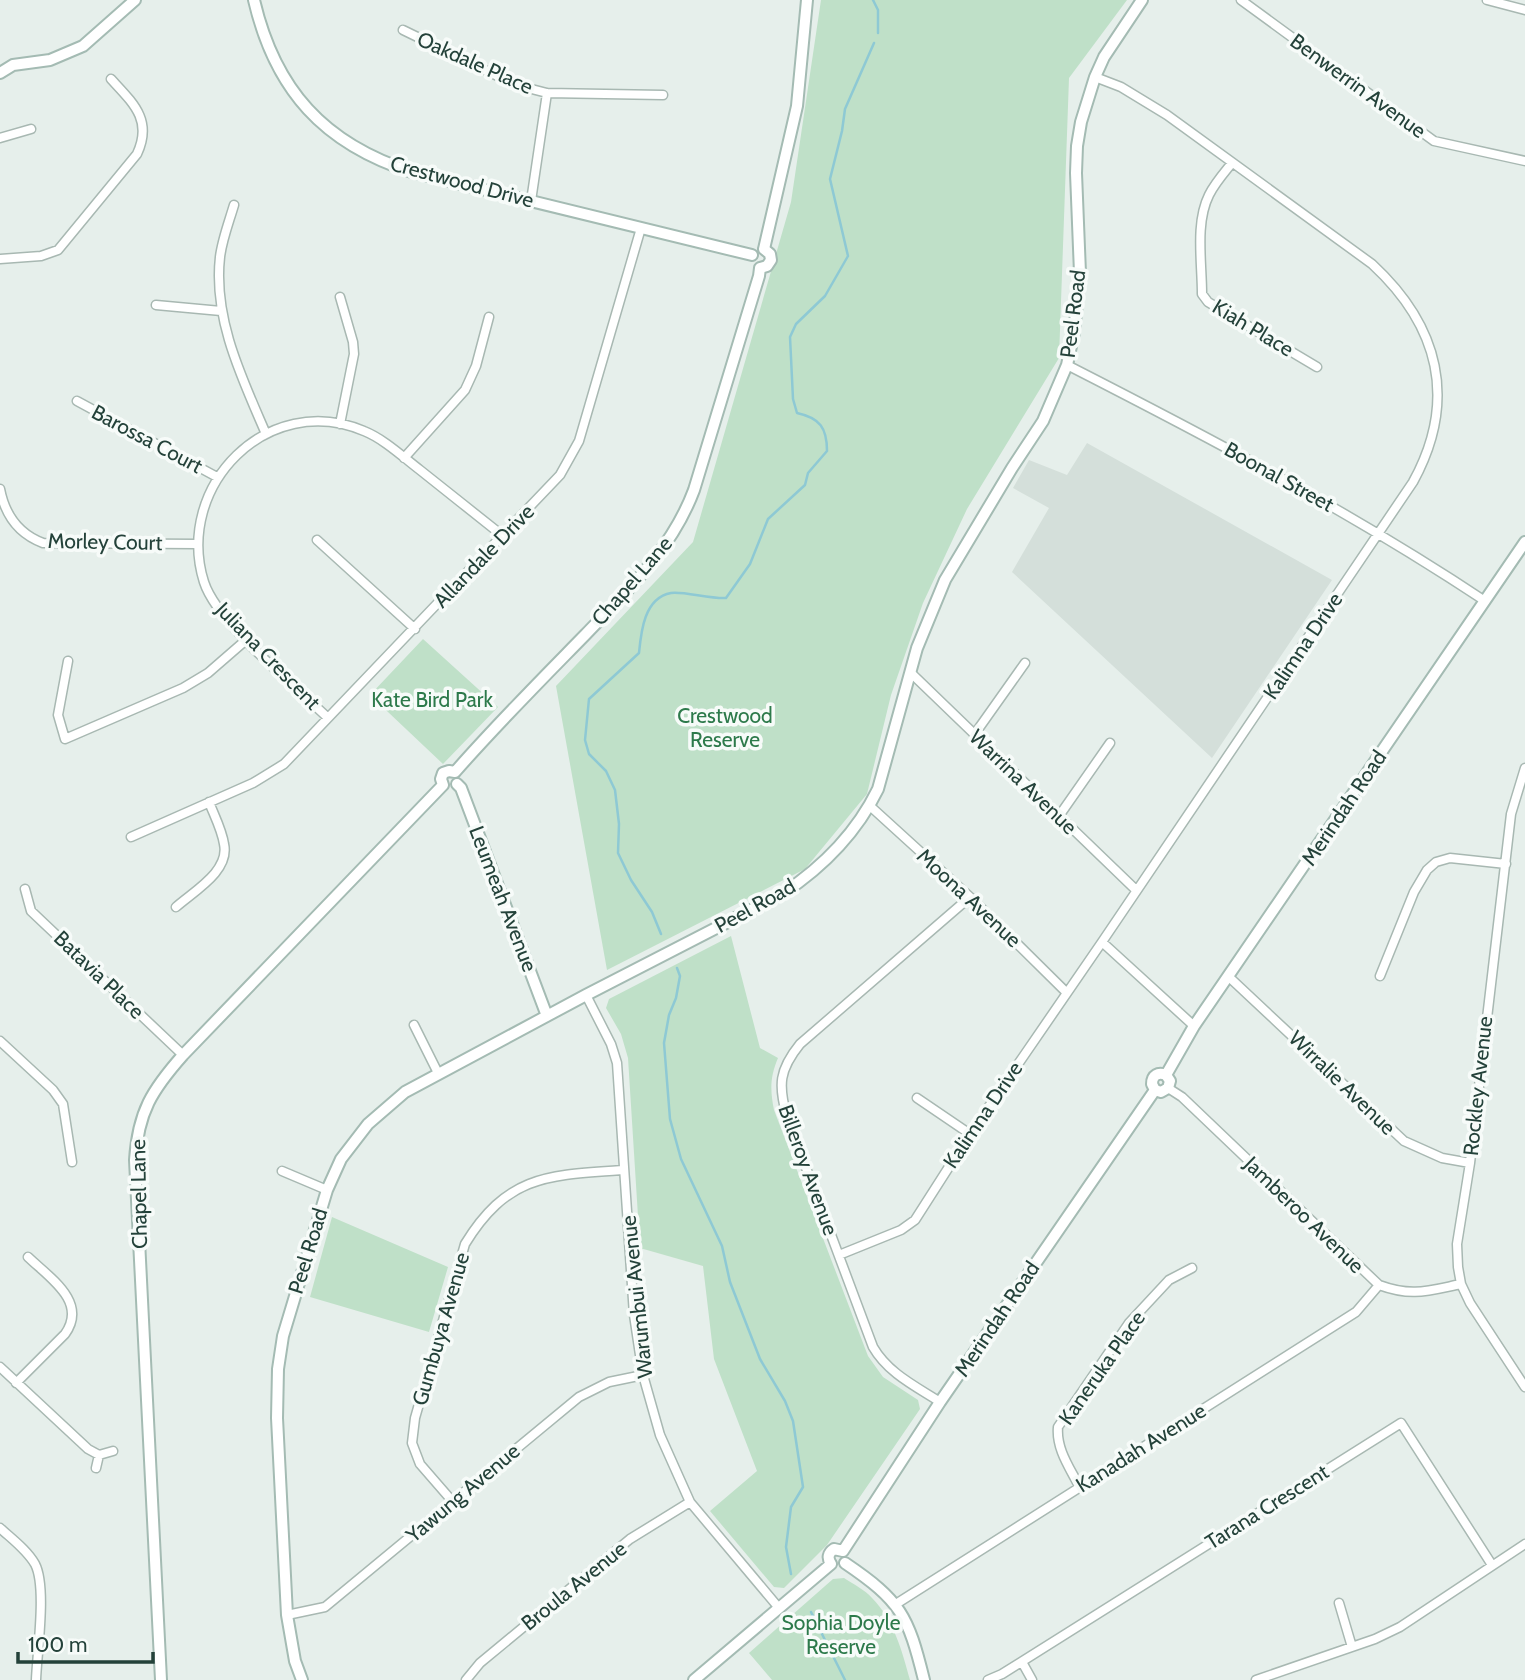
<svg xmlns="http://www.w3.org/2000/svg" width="1525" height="1680" font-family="Cabin,sans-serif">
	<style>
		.built { fill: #d4dfda }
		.green { fill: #bfe0c8 }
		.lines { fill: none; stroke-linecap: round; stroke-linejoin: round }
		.stream { stroke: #8ec9d4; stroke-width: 2.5 }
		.street-casing { stroke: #a8b8b2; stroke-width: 11 }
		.secondary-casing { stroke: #a4bbb3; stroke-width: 14 }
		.street { stroke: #fff; stroke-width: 8 }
		.secondary { stroke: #fff; stroke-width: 10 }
		.labels { text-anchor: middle; stroke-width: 7; stroke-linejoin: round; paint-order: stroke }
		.street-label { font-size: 21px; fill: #24423a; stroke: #f7fbf9 }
		.park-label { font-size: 21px; fill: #2d7a4b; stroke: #f7fbf9 }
	</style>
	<rect width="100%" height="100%" fill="#e6efeb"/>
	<path class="built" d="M 1087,443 L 1332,580 L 1212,758 L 1012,572 L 1049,508 L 1013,488 L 1029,460 L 1067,475 Z"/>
	<path class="green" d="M 821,0 L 1127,0 L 1069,78 L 1059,358 L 967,509 L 923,603 L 891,695 L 867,794 L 805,869 L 607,970 L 556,686 L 693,542 L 791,202 Z
		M 423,639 L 498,707 L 443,764 L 370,695 Z
		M 731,936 L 760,1048 L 778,1058 C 770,1077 770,1090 774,1110 L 868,1356 L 883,1377 L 918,1400 L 920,1409 L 827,1545 L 784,1588 L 774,1587 L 710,1511 L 757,1471 L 714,1359 L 703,1266 L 640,1248 L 628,1058 L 621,1034 L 606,1008 L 609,999 Z
		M 332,1217 L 448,1267 L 429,1332 L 310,1297 Z
		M 844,1578 C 853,1584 865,1590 872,1598 C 894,1620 902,1651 910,1680 L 772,1680 L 749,1653 L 833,1579 Z"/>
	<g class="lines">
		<path class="stream" d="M 873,0 L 878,10 L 878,33
			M 661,934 L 652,912 L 631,880 L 618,853 L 619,824 L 615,790 L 606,771 L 589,754 L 585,740 L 589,699 L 639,653 C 641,632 644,598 671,593 C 683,591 710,599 726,598 L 750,564 L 768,519 L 805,485 L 808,473 L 827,451 C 827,428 820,418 797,413 L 793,399 L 790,337 L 796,324 L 825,296 L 848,256 L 830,179 L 842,131 L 845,109 L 874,43
			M 677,968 L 680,976 L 676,998 L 669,1015 L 664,1043 L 670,1119 L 681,1159 L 722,1246 L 730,1282 L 760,1359 L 785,1401 L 793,1421 L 803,1487 L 791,1507 L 786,1547 L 791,1574
			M 811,1612 L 845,1680"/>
		<defs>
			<path id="street" d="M 1241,0 L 1434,141 L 1525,161
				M 1487,0 L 1525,10
				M 403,30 L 516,85 L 547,93 L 663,95
				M 0,138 L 31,129
				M 1232,163 C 1224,173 1215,183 1209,195 C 1195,223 1202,262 1202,294 L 1208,302 L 1317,367
				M 531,201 L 547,93
				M 234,205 C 229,222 222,240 220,257 C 213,319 242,378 266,434
				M 0,259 L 41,256 L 58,250 L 137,154 C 153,120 133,103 111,79
				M 340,297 L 353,342 L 354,354 L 340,424
				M 156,305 L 221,311
				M 1067,365 C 1210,438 1351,512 1485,601
				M 77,401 L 217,477
				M 404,458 L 465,390 L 476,366 L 489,317
				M 0,489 C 5,515 19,534 43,543 L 198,544
				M 317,540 L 415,629
				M 68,661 L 58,715 L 65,739 L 183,688 L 208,673 L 246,640
				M 911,673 L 1136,890
				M 328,718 C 296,687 217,623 204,582 C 174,486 268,390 364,431 C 384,439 403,457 420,470 C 448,492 475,514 503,536
				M 974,735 L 1025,663
				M 1525,768 L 1511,814 L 1470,1163 L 1457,1244 L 1458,1267 L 1461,1284 L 1470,1303 L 1525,1387
				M 870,806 L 970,897 L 1066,992
				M 1059,816 L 1110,743
				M 131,837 L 253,783 L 284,764 L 560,475 L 579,441 L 641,228
				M 25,889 L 31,911 L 183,1055
				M 176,907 C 194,891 230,871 224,844 C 222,830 214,815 209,802
				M 1102,942 L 1194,1026
				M 1380,976 L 1414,892 L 1427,870 L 1436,862 L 1450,858 L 1506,864
				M 1229,977 L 1404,1141 L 1442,1158 L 1470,1163
				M 586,995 L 611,1044 L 617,1063 L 634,1315 L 643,1375 L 660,1435 L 690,1502 L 779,1608
				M 414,1025 L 438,1073
				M 0,1041 L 53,1090 L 63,1104 L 72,1162
				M 1168,1088 L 1182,1097 L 1379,1285 C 1412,1297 1427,1291 1461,1284
				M 917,1098 L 970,1134
				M 282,1171 L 327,1190
				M 839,1255 L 901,1230 L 915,1220 L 970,1134 L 1102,942 L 1413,482 C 1458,400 1439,326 1372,264 L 1167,115 L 1121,87 L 1095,77
				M 0,1367 L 88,1449 L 99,1455 L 113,1451
				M 16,1383 L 65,1334 C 88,1302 50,1278 28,1257
				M 940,1402 C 915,1386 888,1373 873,1347 L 787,1117 C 778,1085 779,1070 800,1044 L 970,897
				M 96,1468 L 99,1455
				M 1079,1486 C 1070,1468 1056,1449 1058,1427 L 1129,1323 L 1169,1280 L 1192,1268
				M 453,1502 L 420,1464 L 412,1443 L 415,1418 L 465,1244 C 508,1174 549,1175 624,1170
				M 0,1528 C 12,1539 27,1550 35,1564 C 47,1587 37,1652 36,1680
				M 1339,1603 L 1352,1647
				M 896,1604 L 1356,1312 L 1379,1285
				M 287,1615 L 325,1607 L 579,1397 L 609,1382 L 643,1375
				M 1022,1662 L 1032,1680
				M 466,1680 L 480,1663 L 630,1539 L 690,1502
				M 988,1680 L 1002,1674 L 1401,1423 L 1492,1565
				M 1256,1680 L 1375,1639 L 1400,1627 L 1525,1544"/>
			<path id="secondary" d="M 254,0 C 275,90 324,144 412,172 L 752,255
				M 0,73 L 13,65 L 50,60 L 83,46 L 135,0
				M 764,249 L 797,106 L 807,0
				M 760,268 L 767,266 L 771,260 L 770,254 L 764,249
				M 455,772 C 496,725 541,680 585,635 C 628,590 672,549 694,490 L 759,276 L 760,268
				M 457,784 L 461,788 L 547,1016
				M 443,785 L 441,779 L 443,773 L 449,771 L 455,772
				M 1166,1075 L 1194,1026 L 1525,542
				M 1155,1090 L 1161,1092 L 1168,1088 L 1170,1081 L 1166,1075
				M 1155,1090 L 1152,1084 C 1152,1075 1158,1072 1166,1075
				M 843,1551 L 940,1402 L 1155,1090
				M 845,1563 C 901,1601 908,1615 924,1680
				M 831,1564 C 827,1558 828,1553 834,1549 L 843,1551
				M 161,1680 L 135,1160 C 138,1112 152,1090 183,1055 L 443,785
				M 302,1680 L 295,1661 L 287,1615 L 277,1418 L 278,1369 L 283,1336 L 327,1190 L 341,1159 L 368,1124 L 405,1092 L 586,995 L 782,894 C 823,867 856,834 878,789 L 917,648 L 945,580 L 1012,468 L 1043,421 L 1067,365 L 1074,332 L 1080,273 L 1076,173 L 1077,146 L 1081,122 L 1095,77 L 1104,57 L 1142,0
				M 694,1680 L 831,1564"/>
		</defs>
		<use href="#street" class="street-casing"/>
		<use href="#secondary" class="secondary-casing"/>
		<use href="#street" class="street"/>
		<use href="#secondary" class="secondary"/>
	</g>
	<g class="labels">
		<g class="street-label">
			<text transform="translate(475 63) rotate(24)" y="7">Oakdale Place</text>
			<text transform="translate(1358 86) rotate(36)" y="7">Benwerrin Avenue</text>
			<text transform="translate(462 182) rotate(15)" y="7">Crestwood Drive</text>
			<text transform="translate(1073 314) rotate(-83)" y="7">Peel Road</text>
			<text transform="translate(1253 328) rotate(31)" y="7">Kiah Place</text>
			<text transform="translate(147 439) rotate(28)" y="7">Barossa Court</text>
			<text transform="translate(1279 477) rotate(29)" y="7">Boonal Street</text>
			<text transform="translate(105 542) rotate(1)" y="7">Morley Court</text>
			<text transform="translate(484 556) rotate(-46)" y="7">Allandale Drive</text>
			<text transform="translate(632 581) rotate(-49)" y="7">Chapel Lane</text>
			<text transform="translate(1303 646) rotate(-56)" y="7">Kalimna Drive</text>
			<text transform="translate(268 656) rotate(46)" y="7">Juliana Crescent</text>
			<text transform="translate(1023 782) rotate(44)" y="7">Warrina Avenue</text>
			<text transform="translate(1344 808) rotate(-56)" y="7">Merindah Road</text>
			<text transform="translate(969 898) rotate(43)" y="7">Moona Avenue</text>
			<text transform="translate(503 899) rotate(69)" y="7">Leumeah Avenue</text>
			<text transform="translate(755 906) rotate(-29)" y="7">Peel Road</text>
			<text transform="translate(99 975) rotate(44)" y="7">Batavia Place</text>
			<text transform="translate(1342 1083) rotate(44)" y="7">Wirralie Avenue</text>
			<text transform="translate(1478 1086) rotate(-84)" y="7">Rockley Avenue</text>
			<text transform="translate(983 1115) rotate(-56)" y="7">Kalimna Drive</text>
			<text transform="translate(808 1170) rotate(70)" y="7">Billeroy Avenue</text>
			<text transform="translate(139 1194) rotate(-91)" y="7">Chapel Lane</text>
			<text transform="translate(1304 1215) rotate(44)" y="7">Jamberoo Avenue</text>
			<text transform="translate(308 1251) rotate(-73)" y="7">Peel Road</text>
			<text transform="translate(637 1297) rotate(-96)" y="7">Warumbui Avenue</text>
			<text transform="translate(997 1319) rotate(-56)" y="7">Merindah Road</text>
			<text transform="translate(441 1329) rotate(-74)" y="7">Gumbuya Avenue</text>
			<text transform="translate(1102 1368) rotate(-55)" y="7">Kaneruka Place</text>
			<text transform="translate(1141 1448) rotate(-32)" y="7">Kanadah Avenue</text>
			<text transform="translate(463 1493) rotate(-40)" y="7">Yawung Avenue</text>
			<text transform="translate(1267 1507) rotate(-32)" y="7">Tarana Crescent</text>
			<text transform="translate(574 1586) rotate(-39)" y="7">Broula Avenue</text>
		</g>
		<g class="park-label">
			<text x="432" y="707">Kate Bird Park</text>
			<text x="725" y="723">Crestwood<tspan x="725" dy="24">Reserve</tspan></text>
			<text x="841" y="1630">Sophia Doyle<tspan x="841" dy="24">Reserve</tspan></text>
		</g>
	</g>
	<path d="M18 1652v10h135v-10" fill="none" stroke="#24423a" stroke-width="3.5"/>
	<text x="28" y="1652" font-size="21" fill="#24423a" stroke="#f7fbf9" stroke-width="5" paint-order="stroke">100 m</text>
</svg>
